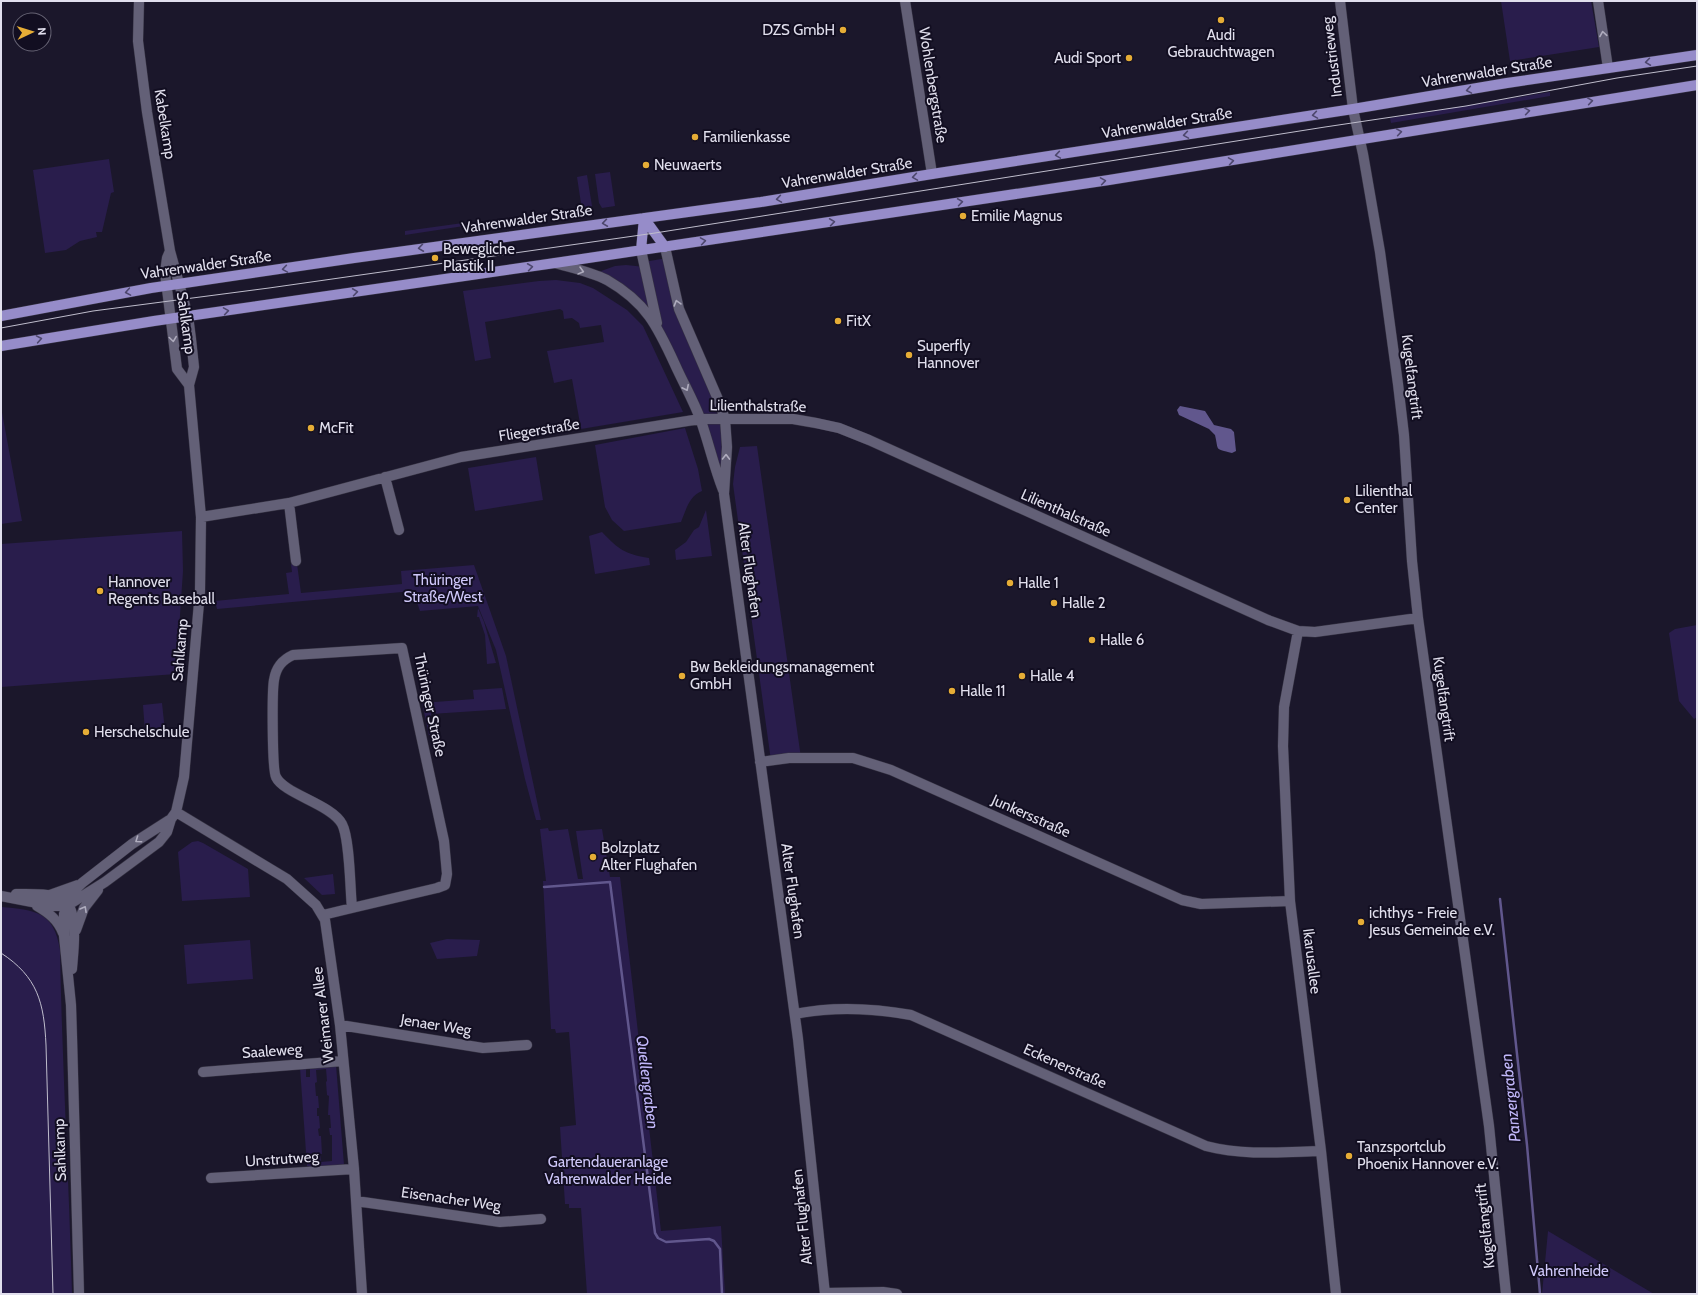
<svg xmlns="http://www.w3.org/2000/svg" width="1698" height="1295" font-family="Cabin,sans-serif">
	<style>
		.green { fill: #291d4c; fill-rule: evenodd }
		.water { fill: #61578d }
		.lines { fill: none; stroke-linecap: round; stroke-linejoin: round }
		.stream { stroke: #61578d; stroke-width: 2.5 }
		.minor-casing { stroke: #363343; stroke-width: 11 }
		.major-casing { stroke: #363343; stroke-width: 11 }
		.minor { stroke: #636077; stroke-width: 10 }
		.major { stroke: #968cc9; stroke-width: 10 }
		.tram { stroke: #bfbdcc; stroke-width: 1 }
		.oneway { stroke: #afacbe }
		.oneway2 { stroke: #4d476d }
		.poi-dot { fill: #e6ad36; stroke: #120e21; stroke-width: 1.5 }
		.labels { text-anchor: middle; stroke-width: 4; stroke-linejoin: round; paint-order: stroke }
		.poi-label { font-size: 15px; fill: #e1dfed; stroke: #120e21; text-anchor: start }
		.street-label { font-size: 15px; fill: #e1dfed; stroke: #120e21 }
		.park-label { font-size: 15px; fill: #cfc8fa; stroke: #120e21 }
		.water-label { font-size: 16px; font-style: italic; fill: #c2b8fa; stroke: #120e21 }
	</style>
	<rect width="100%" height="100%" fill="#1b172b"/>
	<path class="green" d="M 1501,1 L 1591,1 L 1599,47 L 1510,61 Z
		M 1550,92 L 1550,96 L 1391,123 L 1390,118 Z
		M 109,159 L 114,192 L 111,193 L 102,232 L 96,232 L 97,237 L 80,241 L 66,250 L 45,253 L 33,170 Z
		M 610,172 L 615,206 L 602,208 L 599,203 L 595,174 Z
		M 587,175 L 592,206 L 591,209 L 582,210 L 577,177 Z
		M 463,223 L 464,226 L 405,235 L 405,231 Z
		M 667,258 L 669,268 L 722,412 L 724,494 L 708,442 L 645,311 L 593,274 L 615,266 L 626,265 L 645,267 L 644,262 Z
		M 556,280 L 580,283 L 593,288 L 627,310 L 643,326 L 683,412 L 581,429 L 572,379 L 554,383 L 547,351 L 604,342 L 601,325 L 580,328 L 579,323 L 572,318 L 564,319 L 563,311 L 560,309 L 485,322 L 491,358 L 475,361 L 463,291 L 539,281 Z
		M 1,407 L 22,521 L 1,524 Z
		M 685,428 L 698,469 L 702,491 C 689,496 686,510 681,522 L 624,531 L 612,520 L 605,507 L 595,445 Z
		M 757,446 L 801,758 L 771,761 L 733,484 L 735,467 L 740,447 Z
		M 536,457 L 543,500 L 475,511 L 468,468 Z
		M 706,510 L 712,556 L 676,560 L 675,550 L 686,542 L 694,530 L 699,527 Z
		M 182,531 L 183,571 L 176,674 L 1,687 L 1,544 Z
		M 602,532 C 619,550 625,554 649,558 L 650,565 L 595,574 L 589,536 Z
		M 291,564 L 297,564 L 301,593 L 402,584 L 401,571 L 474,565 L 506,656 L 541,820 L 536,820 L 525,779 L 496,650 L 478,606 L 420,611 L 413,591 L 217,609 L 215,601 L 289,594 L 286,573 L 292,572 Z
		M 478,608 L 484,622 L 496,663 L 487,664 L 485,635 L 479,617 L 477,617 Z
		M 1697,625 L 1697,717 L 1694,719 L 1679,701 L 1669,633 L 1675,629 Z
		M 502,688 L 506,709 L 431,714 L 431,730 L 438,730 L 439,734 L 429,735 L 422,703 L 474,699 L 473,690 Z
		M 162,703 L 165,731 L 145,732 L 143,705 Z
		M 548,828 L 549,831 L 568,829 L 578,879 L 583,879 L 576,831 L 602,829 L 610,877 L 620,877 L 661,1231 L 721,1226 L 725,1294 L 587,1294 L 581,1208 L 569,1208 L 569,1204 L 565,1204 L 560,1127 L 576,1125 L 569,1032 L 556,1033 L 555,1029 L 551,1029 L 543,881 L 546,881 L 540,829 Z
		M 198,841 L 203,843 L 248,869 L 250,897 L 182,901 L 178,852 L 192,842 Z
		M 333,874 L 335,894 L 322,895 L 304,878 Z
		M 1,907 C 35,910 54,911 60,950 C 62,1065 69,1179 72,1294 L 1,1294 Z
		M 447,939 L 480,940 L 477,956 L 437,959 L 430,943 Z
		M 250,940 L 253,979 L 187,984 L 184,945 Z
		M 336,1065 L 344,1165 L 309,1168 L 309,1166 L 307,1166 L 300,1068 L 306,1068 L 306,1077 L 310,1077 L 310,1069 L 312,1067 ZM 326,1069 L 327,1081 L 326,1082 L 327,1095 L 329,1096 L 328,1115 L 330,1115 L 331,1128 L 329,1128 L 330,1135 L 332,1135 L 332,1161 L 321,1162 L 320,1154 L 322,1154 L 321,1136 L 319,1136 L 318,1129 L 320,1128 L 319,1116 L 317,1116 L 317,1108 L 319,1108 L 318,1096 L 316,1096 L 315,1083 L 317,1082 L 316,1070 Z
		M 1548,1231 L 1654,1294 L 1542,1294 Z"/>
	<path class="water" d="M 1180,406 L 1205,411 L 1214,425 L 1231,429 L 1234,432 L 1236,451 L 1232,453 C 1214,448 1219,452 1215,435 L 1209,429 L 1179,415 L 1177,410 Z"/>
	<g class="lines">
		<path class="stream" d="M 544,887 L 610,882 L 655,1233 L 658,1238 L 666,1242 L 709,1239 L 714,1241 L 720,1249 L 722,1294
			M 1500,899 L 1527,1145 L 1540,1294"/>
		<defs>
			<path id="minor" d="M 905,1 L 932,174
				M 1340,1 L 1353,109 L 1363,154 L 1380,252 L 1398,384 L 1404,435 L 1412,561 L 1418,618 L 1489,1126 L 1506,1294
				M 1598,1 L 1608,68
				M 665,247 L 679,309 L 717,397 L 725,419 L 727,447 L 724,494 L 798,1039 L 825,1294
				M 641,250 L 657,323
				M 170,251 L 167,258 L 165,273 L 177,369 L 189,385
				M 555,263 C 572,268 591,272 607,280 C 649,304 659,330 678,371 C 686,388 695,404 701,421 C 709,444 714,467 723,490
				M 385,477 L 399,530
				M 289,503 L 296,561
				M 201,517 L 289,503 L 461,457 L 700,419 L 793,419 L 816,423 L 839,428 L 869,440 L 1268,620 L 1298,631 L 1315,632 L 1418,618
				M 1298,631 L 1284,707 L 1283,746 L 1290,901 L 1321,1151 L 1336,1294
				M 402,648 L 444,841 L 447,874 L 445,885 L 437,888 L 352,908 C 350,889 350,839 342,824 C 331,804 284,794 276,777 C 272,770 272,691 274,680 C 276,667 282,660 293,655 Z
				M 760,762 L 789,758 L 853,758 L 891,770 L 1182,900 L 1201,904 L 1290,901
				M 176,812 L 287,879 L 316,905 L 325,920 L 340,1025 L 354,1169 L 362,1294
				M 16,894 C 29,894 51,893 62,899 C 80,908 73,952 72,969
				M 50,895 L 78,885
				M 1,896 L 53,906 L 64,906 L 73,902 L 105,882 L 159,842 L 167,832 L 171,819 L 176,812 L 184,777 L 200,591 L 201,517 L 189,385 L 194,367 L 191,339 L 188,316 L 170,251 L 147,112 L 138,41 L 139,1
				M 37,906 C 49,913 58,920 63,933
				M 323,915 L 352,908
				M 76,930 L 84,908 L 98,890
				M 795,1014 C 834,1006 872,1008 911,1015 L 1206,1146 C 1244,1156 1283,1152 1321,1151
				M 340,1025 L 483,1048 L 527,1045
				M 203,1072 L 343,1061
				M 211,1178 L 354,1169
				M 356,1201 L 500,1222 L 541,1219
				M 825,1293 L 883,1292 L 897,1294
				M 79,1294 L 72,1037 L 71,1005 L 64,936 L 64,914 L 71,894 L 82,883 L 132,844 L 171,819"/>
			<path id="major" d="M 644,218 L 665,247
				M 641,250 L 644,218
				M 1,316 L 151,288 L 354,258 L 761,202 L 932,174 L 1353,109 L 1507,83 L 1697,55
				M 1,346 L 154,321 L 555,263 L 1109,180 L 1697,85"/>
		</defs>
		<use href="#minor" class="minor-casing"/>
		<use href="#major" class="major-casing"/>
		<use href="#minor" class="minor"/>
		<use href="#major" class="major"/>
		<path class="tram" d="M 1,328 L 93,311 L 269,288 L 655,233 L 1325,127 L 1466,106 L 1617,78 L 1697,66
			M 1,953 C 38,977 44,1003 46,1045 L 53,1294"/>
	</g>
	<defs><path id="oneway-chevron" d="M-2-3.5L2.5 0L-2 3.5" fill="none" stroke-width="1.6" stroke-linecap="round" stroke-linejoin="round"/></defs>
	<g class="oneway">
		<use href="#oneway-chevron" transform="translate(1603 34) rotate(-99)"/>
		<use href="#oneway-chevron" transform="translate(581 271) rotate(15)"/>
		<use href="#oneway-chevron" transform="translate(677 303) rotate(-106)"/>
		<use href="#oneway-chevron" transform="translate(173 339) rotate(82)"/>
		<use href="#oneway-chevron" transform="translate(686 388) rotate(64)"/>
		<use href="#oneway-chevron" transform="translate(726 457) rotate(-89)"/>
		<use href="#oneway-chevron" transform="translate(138 840) rotate(145)"/>
		<use href="#oneway-chevron" transform="translate(84 909) rotate(-61)"/>
	</g>
	<g class="oneway2">
		<use href="#oneway-chevron" transform="translate(1648 62) rotate(172)"/>
		<use href="#oneway-chevron" transform="translate(1469 90) rotate(170)"/>
		<use href="#oneway-chevron" transform="translate(1590 101) rotate(-9)"/>
		<use href="#oneway-chevron" transform="translate(1527 111) rotate(-9)"/>
		<use href="#oneway-chevron" transform="translate(1315 115) rotate(171)"/>
		<use href="#oneway-chevron" transform="translate(1399 132) rotate(-9)"/>
		<use href="#oneway-chevron" transform="translate(1186 135) rotate(171)"/>
		<use href="#oneway-chevron" transform="translate(1058 155) rotate(171)"/>
		<use href="#oneway-chevron" transform="translate(1231 161) rotate(-9)"/>
		<use href="#oneway-chevron" transform="translate(915 177) rotate(171)"/>
		<use href="#oneway-chevron" transform="translate(1103 181) rotate(-9)"/>
		<use href="#oneway-chevron" transform="translate(779 199) rotate(171)"/>
		<use href="#oneway-chevron" transform="translate(960 202) rotate(-8)"/>
		<use href="#oneway-chevron" transform="translate(832 222) rotate(-8)"/>
		<use href="#oneway-chevron" transform="translate(605 223) rotate(172)"/>
		<use href="#oneway-chevron" transform="translate(703 241) rotate(-9)"/>
		<use href="#oneway-chevron" transform="translate(421 248) rotate(172)"/>
		<use href="#oneway-chevron" transform="translate(530 267) rotate(-8)"/>
		<use href="#oneway-chevron" transform="translate(285 269) rotate(171)"/>
		<use href="#oneway-chevron" transform="translate(128 292) rotate(170)"/>
		<use href="#oneway-chevron" transform="translate(355 292) rotate(-8)"/>
		<use href="#oneway-chevron" transform="translate(226 311) rotate(-9)"/>
		<use href="#oneway-chevron" transform="translate(39 339) rotate(-10)"/>
	</g>
	<g class="poi-dot">
		<circle cx="1221" cy="20" r="4"/>
		<circle cx="843" cy="30" r="4"/>
		<circle cx="1129" cy="58" r="4"/>
		<circle cx="695" cy="137" r="4"/>
		<circle cx="646" cy="165" r="4"/>
		<circle cx="963" cy="216" r="4"/>
		<circle cx="435" cy="258" r="4"/>
		<circle cx="838" cy="321" r="4"/>
		<circle cx="909" cy="355" r="4"/>
		<circle cx="311" cy="428" r="4"/>
		<circle cx="1347" cy="500" r="4"/>
		<circle cx="1010" cy="583" r="4"/>
		<circle cx="100" cy="591" r="4"/>
		<circle cx="1054" cy="603" r="4"/>
		<circle cx="1092" cy="640" r="4"/>
		<circle cx="682" cy="676" r="4"/>
		<circle cx="1022" cy="676" r="4"/>
		<circle cx="952" cy="691" r="4"/>
		<circle cx="86" cy="732" r="4"/>
		<circle cx="593" cy="857" r="4"/>
		<circle cx="1361" cy="922" r="4"/>
		<circle cx="1349" cy="1156" r="4"/>
	</g>
	<g class="labels">
		<g class="poi-label">
			<text x="835" y="35" text-anchor="end">DZS GmbH</text>
			<text x="1221" y="40" text-anchor="middle">Audi<tspan x="1221" dy="17">Gebrauchtwagen</tspan></text>
			<text x="1121" y="63" text-anchor="end">Audi Sport</text>
			<text x="703" y="142">Familienkasse</text>
			<text x="654" y="170">Neuwaerts</text>
			<text x="971" y="221">Emilie Magnus</text>
			<text x="443" y="254">Bewegliche<tspan x="443" dy="17">Plastik II</tspan></text>
			<text x="846" y="326">FitX</text>
			<text x="917" y="351">Superfly<tspan x="917" dy="17">Hannover</tspan></text>
			<text x="319" y="433">McFit</text>
			<text x="1355" y="496">Lilienthal<tspan x="1355" dy="17">Center</tspan></text>
			<text x="108" y="587">Hannover<tspan x="108" dy="17">Regents Baseball</tspan></text>
			<text x="1018" y="588">Halle 1</text>
			<text x="1062" y="608">Halle 2</text>
			<text x="1100" y="645">Halle 6</text>
			<text x="690" y="672">Bw Bekleidungsmanagement<tspan x="690" dy="17">GmbH</tspan></text>
			<text x="1030" y="681">Halle 4</text>
			<text x="960" y="696">Halle 11</text>
			<text x="94" y="737">Herschelschule</text>
			<text x="601" y="853">Bolzplatz<tspan x="601" dy="17">Alter Flughafen</tspan></text>
			<text x="1369" y="918">ichthys - Freie<tspan x="1369" dy="17">Jesus Gemeinde e.V.</tspan></text>
			<text x="1357" y="1152">Tanzsportclub<tspan x="1357" dy="17">Phoenix Hannover e.V.</tspan></text>
		</g>
		<g class="street-label">
			<text transform="translate(1332 57) rotate(-97)" y="5">Industrieweg</text>
			<text transform="translate(1487 72) rotate(-9)" y="5">Vahrenwalder Straße</text>
			<text transform="translate(933 85) rotate(81)" y="5">Wohlenbergstraße</text>
			<text transform="translate(1167 123) rotate(-9)" y="5">Vahrenwalder Straße</text>
			<text transform="translate(165 124) rotate(81)" y="5">Kabelkamp</text>
			<text transform="translate(847 173) rotate(-9)" y="5">Vahrenwalder Straße</text>
			<text transform="translate(527 219) rotate(-8)" y="5">Vahrenwalder Straße</text>
			<text transform="translate(206 265) rotate(-8)" y="5">Vahrenwalder Straße</text>
			<text transform="translate(186 323) rotate(82)" y="5">Sahlkamp</text>
			<text transform="translate(1412 377) rotate(83)" y="5">Kugelfangtrift</text>
			<text transform="translate(758 406) rotate(1)" y="5">Lilienthalstraße</text>
			<text transform="translate(539 430) rotate(-9)" y="5">Fliegerstraße</text>
			<text transform="translate(1066 513) rotate(24)" y="5">Lilienthalstraße</text>
			<text transform="translate(750 570) rotate(82)" y="5">Alter Flughafen</text>
			<text transform="translate(180 650) rotate(-85)" y="5">Sahlkamp</text>
			<text transform="translate(1444 699) rotate(82)" y="5">Kugelfangtrift</text>
			<text transform="translate(430 705) rotate(78)" y="5">Thüringer Straße</text>
			<text transform="translate(1031 816) rotate(24)" y="5">Junkersstraße</text>
			<text transform="translate(793 891) rotate(82)" y="5">Alter Flughafen</text>
			<text transform="translate(1312 961) rotate(83)" y="5">Ikarusallee</text>
			<text transform="translate(323 1015) rotate(-97)" y="5">Weimarer Allee</text>
			<text transform="translate(436 1025) rotate(9)" y="5">Jenaer Weg</text>
			<text transform="translate(272 1051) rotate(-4)" y="5">Saaleweg</text>
			<text transform="translate(1065 1066) rotate(24)" y="5">Eckenerstraße</text>
			<text transform="translate(60 1150) rotate(-92)" y="5">Sahlkamp</text>
			<text transform="translate(282 1159) rotate(-4)" y="5">Unstrutweg</text>
			<text transform="translate(451 1199) rotate(8)" y="5">Eisenacher Weg</text>
			<text transform="translate(802 1217) rotate(-96)" y="5">Alter Flughafen</text>
			<text transform="translate(1485 1226) rotate(-96)" y="5">Kugelfangtrift</text>
		</g>
		<g class="park-label">
			<text x="443" y="585">Thüringer<tspan x="443" dy="17">Straße/West</tspan></text>
			<text x="608" y="1167">Gartendaueranlage<tspan x="608" dy="17">Vahrenwalder Heide</tspan></text>
			<text x="1569" y="1276">Vahrenheide</text>
		</g>
		<g class="water-label">
			<text transform="translate(648 1082) rotate(83)" y="6">Quellengraben</text>
			<text transform="translate(1510 1098) rotate(-96)" y="6">Panzergraben</text>
		</g>
	</g>
	<rect width="1698" height="1295" fill="none" stroke="#e1dfed" stroke-width="4"/>
	<g transform="translate(32 32) rotate(86)"><circle r="19" fill="#120e21" stroke="#656273"/>
	<path d="M0-3L7 15L0 10L-7 15Z" fill="#e6ad36"/>
	<text y="-6" font-size="11" font-weight="bold" text-anchor="middle" fill="#e1dfed">N</text>
	</g>
</svg>
